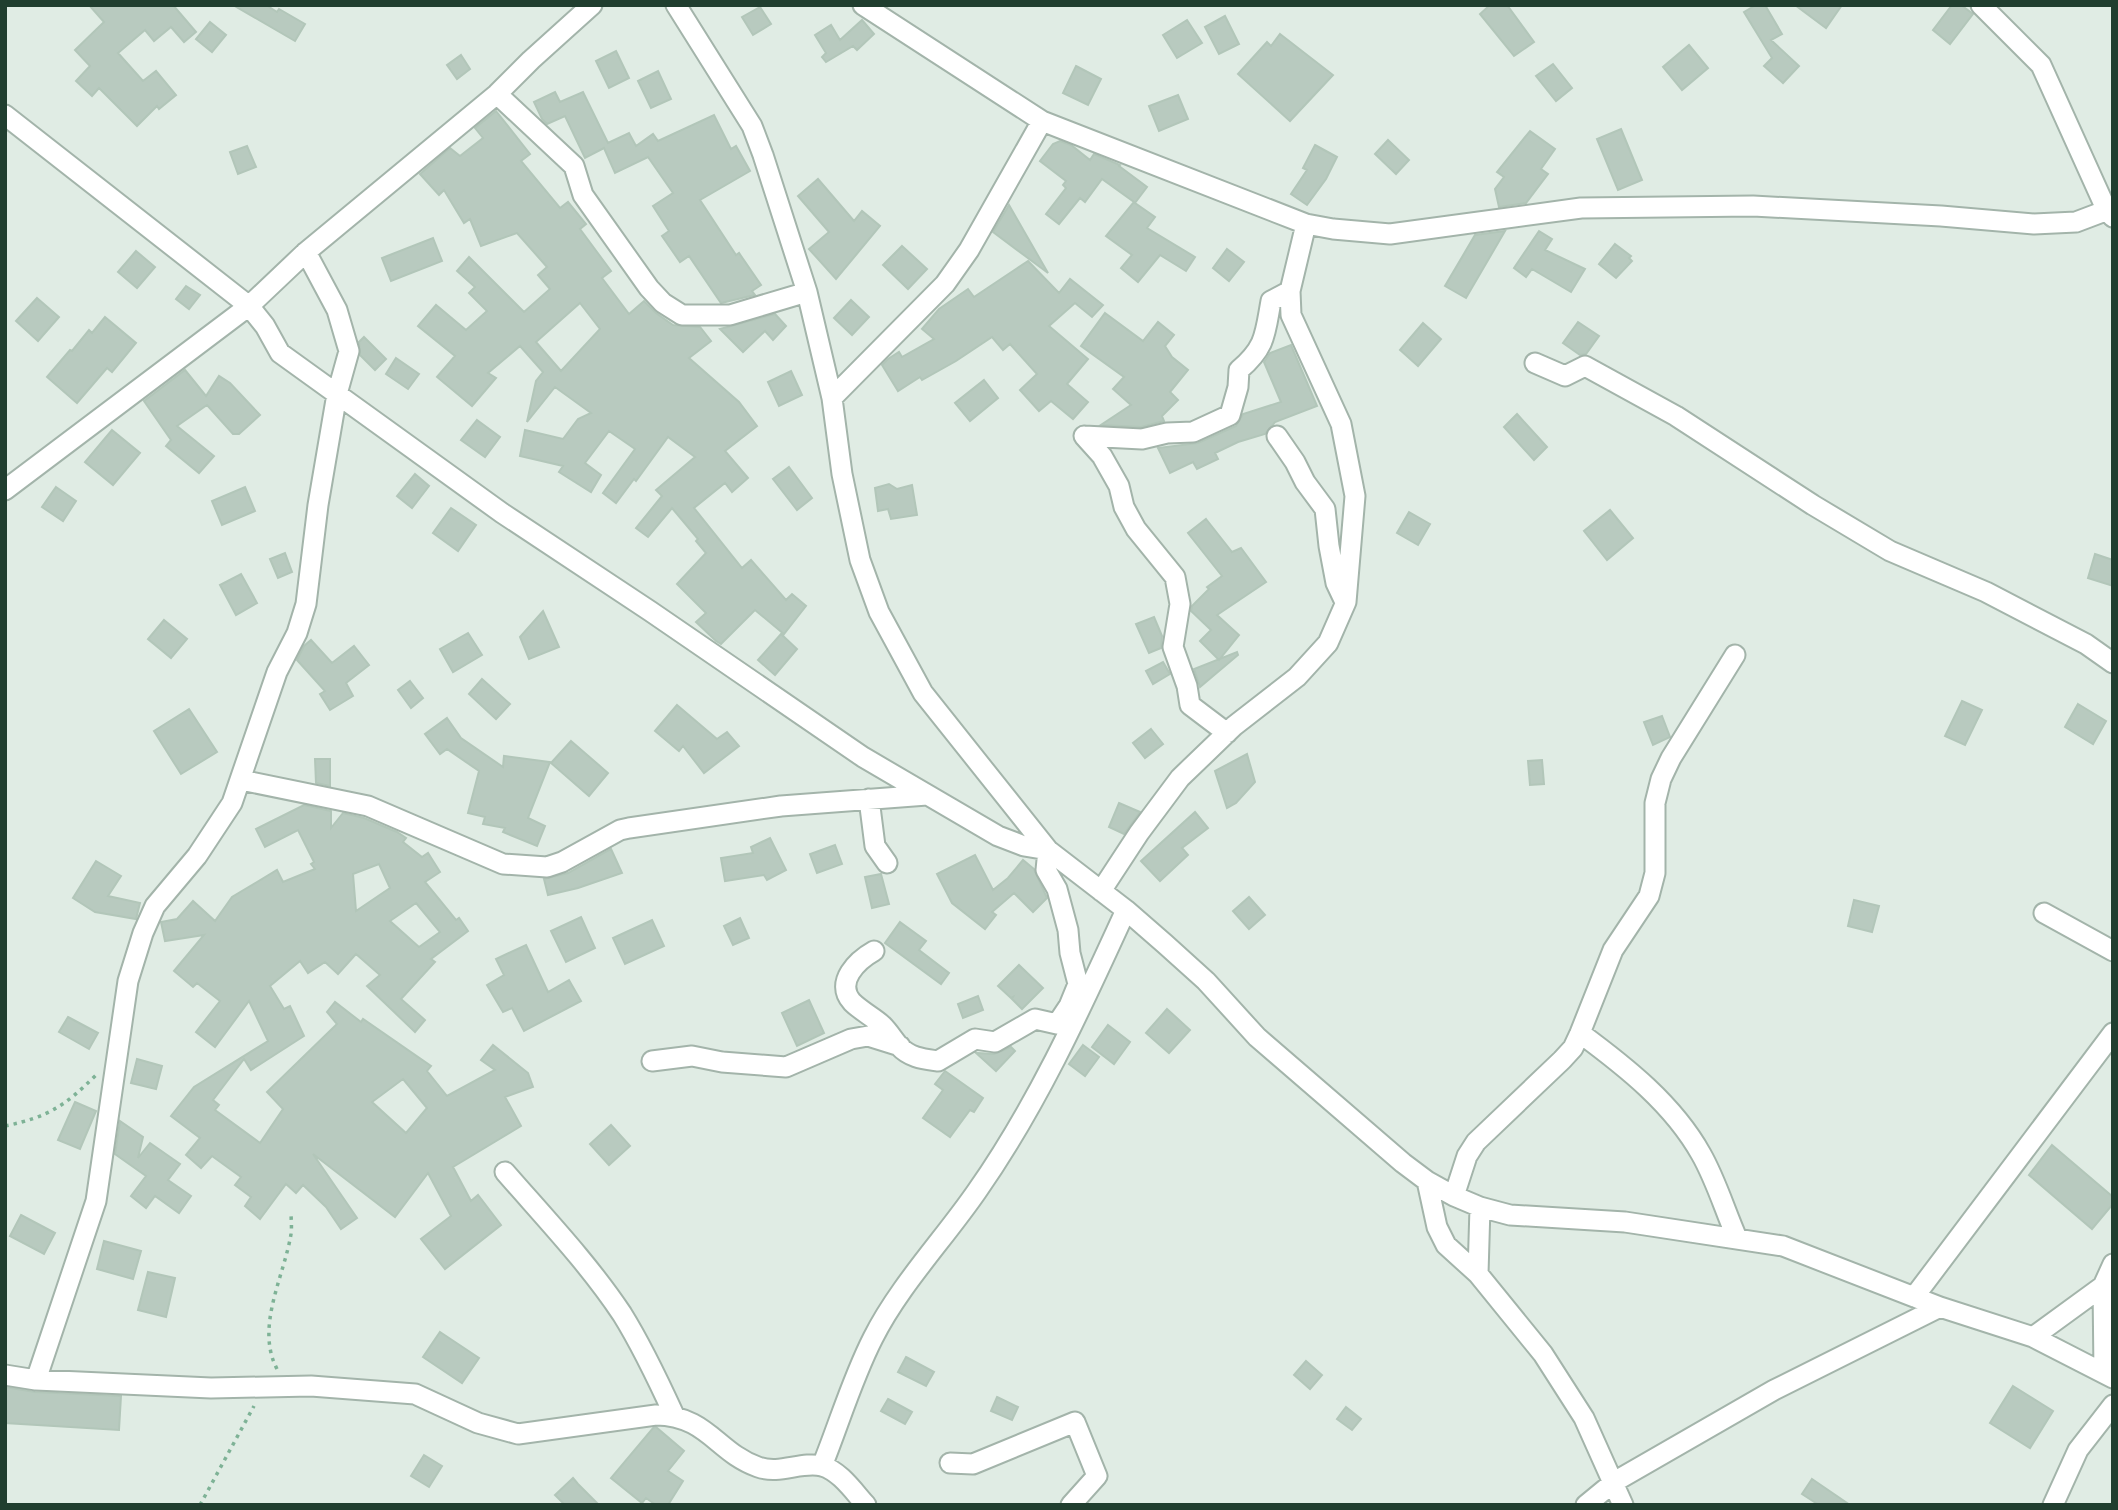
<svg xmlns="http://www.w3.org/2000/svg" width="2118" height="1510" font-family="Ubuntu,sans-serif">
	<style>
		.building { fill: #b8cabf; stroke: #b2c6b9; stroke-width: 2; fill-rule: evenodd }
		.lines { fill: none; stroke-linecap: round; stroke-linejoin: round }
		.minor-casing { stroke: #a3b4aa; stroke-width: 23 }
		.path { stroke: #7eb296; stroke-width: 3.5; stroke-dasharray: 3.5 5; stroke-linecap: butt }
		.minor { stroke: #fff; stroke-width: 19 }
	</style>
	<rect width="100%" height="100%" fill="#e0ece4"/>
	<path class="building" d="M 89,5 L 173,5 L 196,32 L 184,42 L 171,27 L 154,41 L 145,30 L 118,53 L 143,81 L 156,71 L 176,95 L 159,109 L 157,106 L 137,126 L 99,88 L 92,96 L 76,81 L 90,66 L 75,50 L 104,22 Z
		M 233,5 L 266,5 L 277,12 L 279,9 L 305,24 L 295,41 Z
		M 1490,5 L 1507,5 L 1534,42 L 1514,56 L 1480,14 Z
		M 1756,5 L 1765,5 L 1782,34 L 1771,40 L 1799,66 L 1783,83 L 1764,66 L 1772,58 L 1744,12 Z
		M 1795,5 L 1842,5 L 1826,28 Z
		M 1952,5 L 1961,5 L 1973,14 L 1950,44 L 1933,30 Z
		M 760,7 L 771,24 L 753,35 L 742,17 Z
		M 1225,16 L 1239,44 L 1219,54 L 1205,27 Z
		M 862,20 L 874,34 L 857,50 L 853,46 L 826,62 L 822,57 L 826,53 L 815,35 L 831,25 L 840,40 Z
		M 1187,20 L 1202,43 L 1177,58 L 1163,35 Z
		M 210,22 L 226,35 L 212,52 L 196,39 Z
		M 1280,34 L 1333,75 L 1290,121 L 1238,74 L 1267,42 L 1271,46 Z
		M 1689,45 L 1708,68 L 1682,90 L 1663,67 Z
		M 616,51 L 629,78 L 609,88 L 596,61 Z
		M 461,55 L 470,69 L 457,79 L 447,65 Z
		M 1553,64 L 1572,88 L 1556,101 L 1536,76 Z
		M 1076,66 L 1101,79 L 1088,105 L 1063,93 Z
		M 658,71 L 671,99 L 651,108 L 638,81 Z
		M 555,92 L 560,102 L 583,92 L 608,143 L 629,133 L 636,146 L 653,134 L 658,141 L 714,115 L 731,149 L 736,146 L 750,171 L 700,200 L 736,255 L 739,253 L 761,285 L 752,291 L 755,295 L 721,303 L 689,256 L 680,262 L 662,236 L 669,231 L 653,206 L 673,193 L 648,157 L 615,173 L 604,148 L 585,158 L 565,116 L 547,124 L 542,119 L 534,102 Z
		M 1178,95 L 1188,119 L 1159,131 L 1149,106 Z
		M 496,111 L 530,154 L 521,161 L 560,208 L 568,202 L 586,224 L 580,229 L 611,271 L 602,278 L 629,314 L 644,301 L 656,313 L 673,325 L 700,327 L 711,341 L 689,358 L 739,402 L 757,426 L 725,451 L 748,478 L 732,492 L 725,483 L 694,508 L 742,568 L 751,560 L 786,600 L 792,594 L 806,606 L 784,634 L 755,610 L 721,644 L 716,641 L 696,622 L 706,613 L 677,584 L 706,553 L 696,541 L 698,539 L 672,508 L 648,537 L 636,528 L 662,496 L 656,490 L 695,457 L 668,437 L 636,481 L 634,479 L 616,503 L 603,493 L 635,449 L 609,431 L 585,463 L 601,475 L 591,492 L 559,472 L 563,466 L 520,456 L 525,430 L 563,439 L 578,419 L 591,413 L 555,387 L 527,422 L 536,381 L 543,372 L 520,346 L 488,373 L 496,378 L 472,406 L 437,377 L 455,356 L 418,326 L 436,305 L 466,330 L 487,311 L 469,293 L 475,287 L 457,271 L 469,257 L 524,312 L 550,289 L 538,275 L 547,267 L 517,233 L 481,246 L 470,219 L 464,223 L 444,190 L 439,195 L 420,174 L 450,148 L 460,156 L 483,138 L 475,128 ZM 580,303 L 600,329 L 561,371 L 536,342 Z
		M 1621,129 L 1642,180 L 1618,190 L 1597,139 Z
		M 1530,131 L 1555,149 L 1541,169 L 1548,174 L 1526,203 L 1499,207 L 1495,189 L 1504,177 L 1497,172 Z
		M 1388,140 L 1409,160 L 1396,174 L 1375,154 Z
		M 1060,141 L 1071,145 L 1090,160 L 1094,154 L 1120,165 L 1119,166 L 1147,187 L 1135,203 L 1155,217 L 1147,228 L 1195,257 L 1186,271 L 1160,255 L 1138,282 L 1121,268 L 1132,255 L 1106,236 L 1134,202 L 1102,179 L 1085,202 L 1080,198 L 1059,224 L 1046,214 L 1066,188 L 1063,185 L 1066,181 L 1040,161 L 1053,144 Z
		M 1315,145 L 1337,157 L 1326,179 L 1307,205 L 1291,194 L 1307,170 L 1303,168 Z
		M 247,146 L 256,167 L 238,174 L 230,152 Z
		M 818,179 L 854,221 L 862,211 L 880,226 L 836,279 L 809,249 L 829,232 L 798,196 Z
		M 1009,205 L 1048,273 L 993,232 Z
		M 1505,231 L 1466,298 L 1445,286 L 1475,235 Z
		M 1539,231 L 1552,239 L 1545,250 L 1585,269 L 1571,292 L 1532,269 L 1526,277 L 1514,268 Z
		M 433,238 L 442,261 L 391,281 L 382,258 Z
		M 1615,244 L 1631,256 L 1629,258 L 1632,261 L 1616,278 L 1599,264 Z
		M 902,246 L 927,269 L 908,289 L 883,265 Z
		M 1227,249 L 1244,262 L 1229,281 L 1213,268 Z
		M 136,251 L 155,267 L 137,288 L 118,272 Z
		M 1028,261 L 1059,293 L 1070,279 L 1103,305 L 1092,317 L 1075,303 L 1049,326 L 1088,359 L 1067,384 L 1088,402 L 1073,419 L 1051,401 L 1039,411 L 1020,390 L 1037,374 L 1010,344 L 1003,350 L 992,337 L 956,361 L 922,380 L 920,377 L 898,391 L 882,365 L 888,359 L 899,352 L 902,357 L 934,339 L 922,329 L 939,309 L 968,289 L 974,297 Z
		M 186,286 L 200,295 L 189,309 L 176,299 Z
		M 37,298 L 59,317 L 38,341 L 16,321 Z
		M 851,300 L 869,317 L 852,335 L 834,318 Z
		M 1105,313 L 1143,341 L 1158,322 L 1174,335 L 1165,346 L 1172,357 L 1188,370 L 1170,392 L 1178,400 L 1162,416 L 1164,421 L 1141,427 L 1101,425 L 1131,405 L 1113,389 L 1124,377 L 1081,346 Z
		M 775,314 L 786,326 L 773,340 L 765,331 L 743,352 L 720,329 Z
		M 105,317 L 136,343 L 112,372 L 107,368 L 77,403 L 47,377 L 70,350 L 72,351 L 89,330 L 92,333 Z
		M 1578,322 L 1599,336 L 1586,354 L 1580,355 L 1563,343 Z
		M 1423,323 L 1441,339 L 1418,366 L 1400,350 Z
		M 364,337 L 386,359 L 375,370 L 360,355 L 359,342 Z
		M 1291,345 L 1317,406 L 1275,422 L 1265,434 L 1238,442 L 1215,453 L 1218,459 L 1197,469 L 1193,462 L 1170,473 L 1158,448 L 1198,443 L 1236,426 L 1243,414 L 1281,402 L 1264,362 L 1270,353 Z
		M 396,358 L 419,374 L 408,389 L 386,374 Z
		M 185,370 L 206,396 L 219,376 L 230,383 L 260,415 L 239,434 L 233,434 L 207,405 L 177,426 L 214,456 L 199,473 L 166,446 L 171,440 L 144,401 Z
		M 791,371 L 802,395 L 779,406 L 768,382 Z
		M 984,380 L 998,398 L 970,421 L 955,403 Z
		M 1517,414 L 1547,447 L 1534,460 L 1504,427 Z
		M 477,420 L 500,437 L 485,457 L 461,440 Z
		M 112,430 L 140,453 L 113,485 L 85,462 Z
		M 789,467 L 812,498 L 797,510 L 773,479 Z
		M 415,474 L 429,486 L 412,508 L 397,496 Z
		M 889,484 L 897,489 L 912,485 L 917,515 L 891,519 L 888,509 L 878,511 L 875,488 Z
		M 56,487 L 76,501 L 63,521 L 42,507 Z
		M 245,487 L 255,511 L 222,525 L 212,501 Z
		M 451,508 L 476,525 L 458,551 L 433,533 Z
		M 1610,510 L 1633,538 L 1607,560 L 1584,531 Z
		M 1409,512 L 1430,524 L 1418,545 L 1397,533 Z
		M 1206,519 L 1232,552 L 1241,548 L 1266,582 L 1217,615 L 1239,635 L 1219,660 L 1200,641 L 1211,630 L 1191,611 L 1192,606 L 1209,589 L 1207,587 L 1222,576 L 1188,533 Z
		M 285,553 L 292,572 L 278,578 L 270,559 Z
		M 2095,554 L 2113,560 L 2113,586 L 2088,578 Z
		M 241,574 L 257,603 L 236,615 L 220,585 Z
		M 543,611 L 559,647 L 529,659 L 520,637 Z
		M 1154,617 L 1162,636 L 1161,648 L 1149,653 L 1136,624 Z
		M 164,620 L 187,639 L 171,658 L 148,639 Z
		M 468,633 L 482,655 L 453,672 L 440,649 Z
		M 781,634 L 797,649 L 775,675 L 758,660 Z
		M 311,640 L 332,663 L 354,646 L 369,665 L 346,683 L 353,696 L 330,710 L 320,694 L 325,691 L 297,660 L 304,646 Z
		M 1237,652 L 1238,655 L 1200,687 L 1194,669 Z
		M 1163,662 L 1170,674 L 1153,684 L 1146,671 Z
		M 482,679 L 510,704 L 496,719 L 469,694 Z
		M 410,681 L 423,698 L 411,708 L 398,690 Z
		M 1962,701 L 1982,710 L 1965,745 L 1945,736 Z
		M 2078,704 L 2106,721 L 2093,744 L 2065,727 Z
		M 677,705 L 717,739 L 727,732 L 739,746 L 704,773 L 683,746 L 679,751 L 655,731 Z
		M 189,709 L 217,752 L 181,774 L 154,731 Z
		M 1662,716 L 1670,737 L 1653,745 L 1644,722 Z
		M 447,718 L 461,738 L 503,767 L 504,756 L 550,762 L 528,818 L 545,826 L 537,846 L 503,832 L 505,828 L 483,824 L 485,817 L 468,813 L 479,771 L 447,749 L 440,754 L 425,734 Z
		M 1151,729 L 1163,744 L 1145,758 L 1133,743 Z
		M 571,741 L 608,773 L 589,796 L 551,763 Z
		M 1247,754 L 1255,782 L 1236,803 L 1227,808 L 1215,771 Z
		M 315,759 L 330,759 L 330,786 L 316,783 Z
		M 1542,760 L 1544,784 L 1530,785 L 1528,761 Z
		M 1119,803 L 1140,812 L 1124,834 L 1109,827 Z
		M 304,805 L 331,811 L 331,828 L 343,813 L 364,818 L 397,832 L 406,838 L 403,842 L 422,857 L 428,853 L 440,872 L 425,882 L 456,920 L 459,918 L 468,931 L 431,959 L 435,962 L 401,999 L 425,1020 L 415,1032 L 367,986 L 380,975 L 356,954 L 338,974 L 325,962 L 308,973 L 300,961 L 270,986 L 284,1009 L 290,1006 L 304,1036 L 251,1070 L 244,1059 L 213,1100 L 219,1105 L 215,1110 L 260,1143 L 283,1109 L 267,1092 L 337,1024 L 327,1012 L 335,1002 L 361,1022 L 363,1019 L 431,1066 L 427,1071 L 447,1096 L 495,1070 L 481,1060 L 493,1045 L 528,1073 L 533,1087 L 505,1097 L 521,1126 L 453,1167 L 471,1201 L 478,1195 L 501,1225 L 445,1269 L 421,1239 L 451,1216 L 428,1173 L 395,1217 L 313,1154 L 357,1218 L 341,1229 L 326,1207 L 303,1185 L 296,1193 L 286,1184 L 260,1219 L 245,1206 L 251,1197 L 235,1185 L 241,1177 L 212,1156 L 201,1168 L 186,1155 L 200,1138 L 171,1116 L 194,1087 L 268,1041 L 249,1001 L 215,1047 L 196,1032 L 220,1001 L 197,983 L 193,987 L 174,971 L 204,935 L 165,941 L 161,922 L 177,919 L 193,901 L 215,921 L 232,897 L 277,870 L 283,882 L 315,869 L 311,864 L 314,862 L 298,830 L 265,847 L 256,829 ZM 379,864 L 390,888 L 356,911 L 353,874 ZM 416,903 L 440,932 L 419,947 L 390,921 ZM 403,1079 L 427,1108 L 406,1133 L 372,1102 Z
		M 1195,812 L 1208,828 L 1182,848 L 1188,855 L 1160,881 L 1141,861 Z
		M 770,838 L 786,870 L 767,880 L 764,875 L 725,881 L 721,858 L 753,853 L 751,847 Z
		M 835,845 L 842,864 L 817,873 L 810,854 Z
		M 611,849 L 622,873 L 578,888 L 548,895 L 544,879 L 568,873 Z
		M 975,855 L 993,890 L 1008,878 L 1023,860 L 1034,869 L 1047,898 L 1033,912 L 1014,893 L 992,912 L 996,915 L 985,929 L 952,903 L 937,874 Z
		M 96,861 L 121,876 L 108,896 L 140,903 L 136,919 L 95,912 L 73,898 Z
		M 881,874 L 889,904 L 872,908 L 865,877 Z
		M 1249,897 L 1265,915 L 1249,929 L 1233,911 Z
		M 1854,900 L 1879,906 L 1872,932 L 1848,926 Z
		M 581,917 L 595,948 L 566,962 L 551,931 Z
		M 740,918 L 749,938 L 733,945 L 724,926 Z
		M 652,920 L 664,946 L 625,964 L 613,938 Z
		M 900,922 L 926,941 L 919,950 L 949,973 L 941,984 L 885,943 Z
		M 526,945 L 548,992 L 569,980 L 581,1001 L 524,1031 L 512,1008 L 503,1012 L 487,985 L 504,975 L 496,959 Z
		M 1019,965 L 1043,988 L 1022,1009 L 1012,999 L 1013,997 L 1011,998 L 998,986 Z
		M 978,996 L 983,1010 L 963,1018 L 958,1004 Z
		M 809,1000 L 824,1033 L 797,1046 L 782,1013 Z
		M 1167,1009 L 1190,1030 L 1169,1053 L 1146,1033 Z
		M 68,1017 L 98,1033 L 89,1049 L 59,1032 Z
		M 1108,1025 L 1130,1042 L 1114,1064 L 1092,1047 Z
		M 1083,1045 L 1099,1057 L 1085,1076 L 1069,1064 Z
		M 1011,1047 L 1015,1051 L 996,1071 L 976,1053 L 994,1054 Z
		M 137,1059 L 162,1066 L 156,1089 L 131,1083 Z
		M 945,1071 L 983,1098 L 974,1112 L 970,1110 L 950,1137 L 923,1118 L 943,1090 L 935,1084 Z
		M 75,1102 L 96,1111 L 80,1149 L 58,1140 Z
		M 120,1121 L 143,1137 L 138,1158 L 150,1143 L 180,1164 L 168,1180 L 191,1196 L 179,1213 L 155,1196 L 146,1208 L 131,1196 L 146,1176 L 115,1154 Z
		M 611,1125 L 630,1146 L 609,1165 L 590,1144 Z
		M 2052,1145 L 2113,1197 L 2113,1204 L 2092,1229 L 2029,1175 Z
		M 21,1215 L 55,1233 L 44,1254 L 10,1236 Z
		M 104,1241 L 141,1251 L 133,1279 L 97,1269 Z
		M 148,1272 L 175,1278 L 166,1317 L 138,1310 Z
		M 440,1332 L 479,1358 L 462,1383 L 423,1357 Z
		M 906,1357 L 934,1372 L 926,1386 L 898,1372 Z
		M 1306,1361 L 1322,1375 L 1310,1389 L 1294,1375 Z
		M 2013,1386 L 2053,1411 L 2030,1448 L 1990,1423 Z
		M 5,1387 L 35,1392 L 121,1396 L 119,1430 L 5,1423 Z
		M 997,1397 L 1018,1407 L 1012,1420 L 991,1411 Z
		M 888,1399 L 912,1412 L 905,1424 L 881,1411 Z
		M 1346,1407 L 1361,1419 L 1352,1430 L 1337,1419 Z
		M 656,1427 L 684,1451 L 668,1471 L 683,1481 L 668,1505 L 656,1505 L 646,1498 L 642,1503 L 611,1478 L 653,1428 Z
		M 424,1455 L 442,1466 L 429,1487 L 411,1476 Z
		M 573,1478 L 578,1484 L 599,1505 L 565,1505 L 555,1495 Z
		M 1812,1479 L 1850,1505 L 1819,1505 L 1802,1494 Z"/>
	<g class="lines">
		<defs>
			<path id="minor" d="M 676,5 L 752,126 L 763,155 L 807,292 L 832,398 L 842,474 L 860,560 L 879,612 L 923,693 L 1048,850 L 1126,910 L 1165,944 L 1206,981 L 1257,1037 L 1403,1163 L 1427,1181 L 1454,1196 L 1480,1207 L 1510,1215 L 1625,1222 L 1783,1246 L 1940,1307 L 2033,1337 L 2113,1378
				M 863,5 L 1042,121 L 1306,224 L 1333,229 L 1390,234 L 1581,208 L 1753,206 L 1941,216 L 2034,224 L 2076,222 L 2113,208
				M 1981,5 L 2041,65 L 2107,211 L 2113,217
				M 497,94 L 574,166 L 583,195 L 649,288 L 663,303 L 682,315 L 730,315 L 807,292
				M 5,115 L 249,306 L 265,326 L 280,353 L 502,513 L 650,611 L 863,757 L 998,836 L 1024,846 L 1048,850 L 1046,870 L 1057,889 L 1068,930 L 1070,953 L 1078,984 L 1069,1006 L 1057,1024 L 1035,1019 L 995,1042 L 975,1039 L 938,1061 C 924,1059 910,1058 899,1046 C 893,1039 889,1032 882,1025 C 873,1017 861,1011 852,1002 C 834,982 858,960 874,951
				M 1535,363 L 1565,376 L 1585,366 L 1676,416 L 1813,505 L 1890,551 L 1986,592 L 2086,644 L 2113,663
				M 832,398 L 945,284 L 969,250 L 1042,121
				M 1084,436 L 1102,456 L 1119,486 L 1124,507 L 1136,529 L 1175,577 L 1180,604 L 1173,647 L 1187,686 L 1190,705 L 1227,733
				M 1084,436 L 1142,439 L 1167,433 L 1193,432 L 1230,415 L 1238,387 L 1239,370 C 1266,347 1265,334 1271,301 L 1290,291
				M 1277,436 L 1295,462 L 1305,482 L 1325,509 L 1329,546 L 1336,583 L 1345,602
				M 5,490 L 249,306 L 306,252 L 497,94 L 531,60 L 592,5
				M 241,780 L 368,806 L 503,864 L 547,867 L 562,862 L 620,830 L 629,828 L 781,806 L 927,795
				M 869,799 L 875,846 L 887,863
				M 1101,891 L 1139,833 L 1180,778 L 1234,726 L 1297,677 L 1328,643 L 1346,602 L 1355,496 L 1341,424 L 1291,315 L 1290,291 L 1306,224
				M 2044,913 L 2113,951
				M 1580,1033 C 1626,1067 1673,1104 1701,1154 C 1716,1180 1725,1211 1737,1238
				M 652,1061 L 692,1056 L 722,1062 L 786,1067 L 851,1039 L 868,1036 L 900,1046
				M 505,1172 C 545,1218 588,1263 622,1314 C 642,1346 658,1380 674,1415
				M 1427,1181 L 1437,1227 L 1446,1245 L 1478,1274 L 1543,1354 L 1584,1418 L 1623,1505
				M 1454,1196 L 1467,1156 L 1476,1142 L 1562,1060 L 1573,1048 L 1580,1033 L 1613,950 L 1649,896 L 1655,873 L 1655,803 L 1661,779 L 1671,758 L 1735,655
				M 1478,1274 L 1480,1207
				M 1914,1297 L 2113,1033
				M 2033,1337 L 2103,1286
				M 2104,1373 L 2103,1286 L 2113,1264
				M 5,1375 L 36,1380 L 211,1388 L 311,1386 L 415,1394 L 478,1423 L 518,1434 L 656,1415 C 708,1416 716,1452 758,1467 C 780,1475 801,1461 822,1466 C 840,1471 854,1492 866,1505
				M 36,1380 L 96,1201 L 128,981 L 143,933 L 155,906 L 197,856 L 232,803 L 277,672 L 297,633 L 306,604 L 318,505 L 337,394 L 349,351 L 337,310 L 306,252
				M 950,1463 L 973,1464 L 1075,1422 L 1097,1476 L 1071,1505
				M 822,1466 C 839,1424 852,1379 873,1338 C 899,1286 944,1239 977,1191 C 1038,1104 1082,1006 1126,910
				M 1586,1505 L 1614,1482 L 1774,1390 L 1940,1307
				M 2053,1505 L 2078,1450 L 2113,1405"/>
		</defs>
		<use href="#minor" class="minor-casing"/>
		<path class="path" d="M 5,1126 C 48,1117 65,1106 96,1075
			M 277,1369 C 255,1327 284,1277 291,1234 C 292,1227 291,1219 291,1212
			M 200,1505 L 254,1406"/>
		<use href="#minor" class="minor"/>
	</g>
	<rect width="2118" height="1510" fill="none" stroke="#203e2f" stroke-width="14"/>
</svg>
